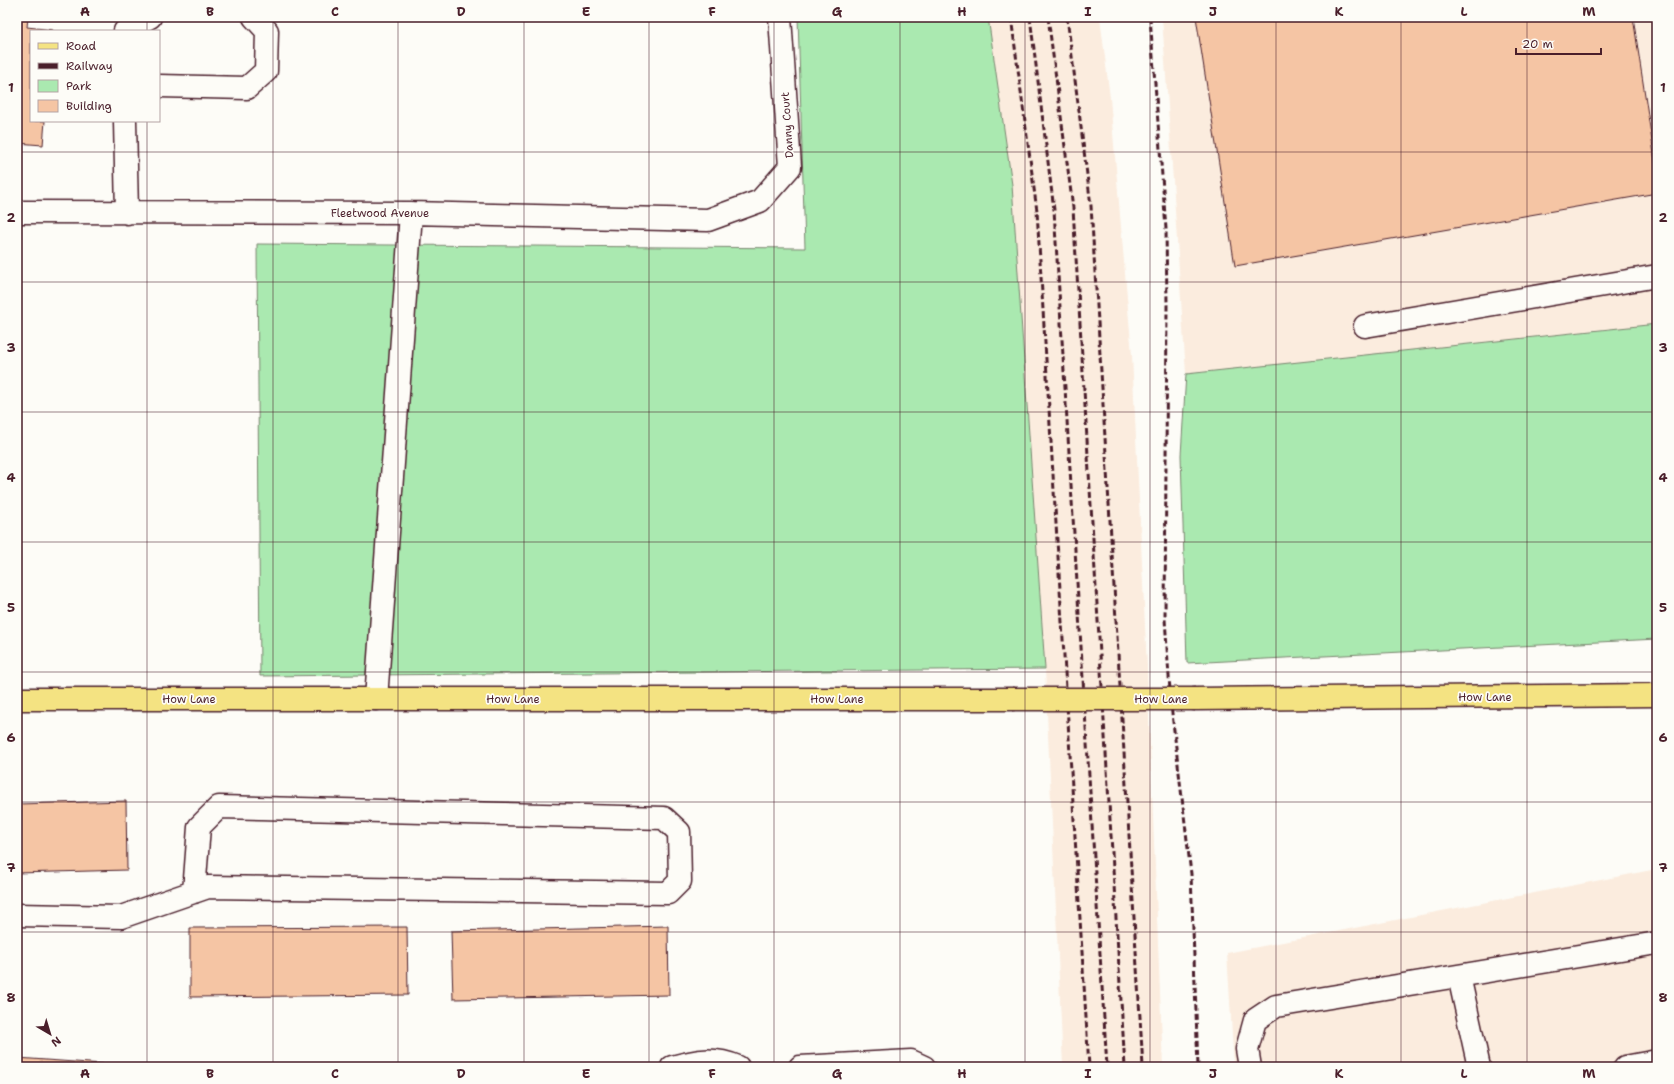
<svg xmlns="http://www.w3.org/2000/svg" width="1674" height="1084" font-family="'Shantell Sans',sans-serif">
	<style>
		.built { fill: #fbecde }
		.green { fill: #aae9b0; stroke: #7a846e }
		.building { fill: #f5c5a4; stroke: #4a1f2b }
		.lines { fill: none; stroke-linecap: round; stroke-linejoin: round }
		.minor-casing { stroke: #4a1f2b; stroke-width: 25 }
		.major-casing { stroke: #4a1f2b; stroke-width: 25 }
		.minor { stroke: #fdfcf7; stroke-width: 22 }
		.major { stroke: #f4e382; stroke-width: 22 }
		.rail { stroke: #4a1f2b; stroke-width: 3; stroke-dasharray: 6 3; stroke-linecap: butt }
		.major-bridge-casing { stroke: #4a1f2b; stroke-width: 25; stroke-linecap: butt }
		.major-bridge { stroke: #f4e382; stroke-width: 22 }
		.grid { fill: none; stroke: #4a1f2b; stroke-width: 1; stroke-opacity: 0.55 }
		.labels { text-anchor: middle; stroke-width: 3.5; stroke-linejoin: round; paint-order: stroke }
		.street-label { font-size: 11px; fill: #4a1f2b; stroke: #fdfcf7 }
		.neatline { fill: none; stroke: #4a1f2b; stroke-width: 1.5 }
		.grid-label { font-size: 13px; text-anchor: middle; font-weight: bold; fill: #4a1f2b }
	</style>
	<rect width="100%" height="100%" fill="#fdfcf7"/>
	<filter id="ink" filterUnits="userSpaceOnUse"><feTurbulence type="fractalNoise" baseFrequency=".025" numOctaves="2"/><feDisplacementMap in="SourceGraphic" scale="8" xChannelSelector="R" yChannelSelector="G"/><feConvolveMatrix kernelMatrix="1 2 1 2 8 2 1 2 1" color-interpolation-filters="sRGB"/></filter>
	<g filter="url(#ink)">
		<path class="built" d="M 988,17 L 1100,17 L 1110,98 L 1132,355 L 1147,667 L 1163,1067 L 1063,1067 L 1045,668 L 1012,185 Z
			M 1162,17 L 1657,17 L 1657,324 L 1186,374 Z
			M 1657,869 L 1657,1067 L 1234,1067 L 1227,953 Z"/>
		<path class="green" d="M 798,17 L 988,17 L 1012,185 L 1045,669 L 260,676 L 257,244 L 805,248 Z
			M 1657,324 L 1657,639 L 1187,663 L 1181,455 L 1186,374 Z"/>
		<path class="building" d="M 17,17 L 28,17 L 27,27 L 53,30 L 53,31 L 31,31 L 31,121 L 45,121 L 43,145 L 17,143 Z
			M 1196,17 L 1633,17 L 1657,174 L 1657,193 L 1235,266 Z
			M 126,801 L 127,870 L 17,873 L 17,804 Z
			M 668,926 L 669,995 L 453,999 L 451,931 Z
			M 407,927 L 408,995 L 190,997 L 190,928 Z
			M 17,1058 L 118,1065 L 118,1067 L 17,1067 Z"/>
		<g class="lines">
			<defs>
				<path id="minor" d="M 125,31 L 150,17
					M 159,86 L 247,88 L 266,71 L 267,31 L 254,17
					M 125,121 L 127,213
					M 17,212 L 411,213 L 708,220 L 760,201 L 790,167 L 780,17
					M 1365,326 L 1657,276
					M 376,699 L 411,213
					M 17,915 L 121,917 L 208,887 L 668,893 L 680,881 L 679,832 L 664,818 L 219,807 L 199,827 L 194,892
					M 1459,976 L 1479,1067
					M 672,1067 C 697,1060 714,1057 738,1067
					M 800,1067 L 911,1061 L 924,1067
					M 1250,1067 L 1247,1049 L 1255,1020 L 1276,1006 L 1657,943
					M 1625,1067 L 1657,1061"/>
				<path id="major" d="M 17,699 L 1012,699
					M 1195,699 L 1657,695"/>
			</defs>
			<use href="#minor" class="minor-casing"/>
			<use href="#major" class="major-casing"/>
			<use href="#minor" class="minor"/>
			<use href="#major" class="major"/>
			<path class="rail" d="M 1011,17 L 1037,211 L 1089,1067
				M 1030,17 L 1054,210 L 1107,1067
				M 1048,17 L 1073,208 L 1125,1067
				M 1067,17 L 1091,206 L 1143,1067
				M 1150,17 L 1166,229 L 1167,305 L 1165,619 L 1171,705 L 1191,874 L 1198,1067"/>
			<defs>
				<path id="major-bridge" d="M 1012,699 L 1195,699"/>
			</defs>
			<use href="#major-bridge" class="major-bridge-casing"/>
			<use href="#major-bridge" class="major-bridge"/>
		</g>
	</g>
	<path class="grid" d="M 147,17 L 147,31M 273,17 L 273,1067M 398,17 L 398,1067M 524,17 L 524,1067M 649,17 L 649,1067M 774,17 L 774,1067M 900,17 L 900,1067M 1025,17 L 1025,1067M 1150,17 L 1150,1067M 1276,17 L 1276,1067M 1401,17 L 1401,1067M 1527,17 L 1527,1067M 147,121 L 147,1067M 17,152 L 1657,152M 17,282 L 1657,282M 17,412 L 1657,412M 17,542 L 1657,542M 17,672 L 1657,672M 17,802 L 1657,802M 17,932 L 1657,932"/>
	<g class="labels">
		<g class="street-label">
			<text transform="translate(787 125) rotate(-94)" y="4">Danny Court</text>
			<text x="380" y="217">Fleetwood Avenue</text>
			<text x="1485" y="701">How Lane</text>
			<text x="189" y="703">How Lane</text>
			<text x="513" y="703">How Lane</text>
			<text x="837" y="703">How Lane</text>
			<text x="1161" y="703">How Lane</text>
		</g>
	</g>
	<rect width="1674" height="1084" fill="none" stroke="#fdfcf7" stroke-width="44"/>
	<rect x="30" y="30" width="130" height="92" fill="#fdfcf7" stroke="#b5a4a5"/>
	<rect x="38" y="43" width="20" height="6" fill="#f4e382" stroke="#b5a4a5"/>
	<text x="66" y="50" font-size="12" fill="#4a1f2b">Road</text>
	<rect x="38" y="63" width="20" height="6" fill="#4a1f2b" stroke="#b5a4a5"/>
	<text x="66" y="70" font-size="12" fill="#4a1f2b">Railway</text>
	<rect x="38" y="80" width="20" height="12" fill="#aae9b0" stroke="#b5a4a5"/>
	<text x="66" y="90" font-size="12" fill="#4a1f2b">Park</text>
	<rect x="38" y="100" width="20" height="12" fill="#f5c5a4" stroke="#b5a4a5"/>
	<text x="66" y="110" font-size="12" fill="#4a1f2b">Building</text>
	<g transform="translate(50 1034) rotate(142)" stroke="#fdfcf7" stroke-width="3" paint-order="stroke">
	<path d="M0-3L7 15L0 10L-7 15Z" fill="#4a1f2b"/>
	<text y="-6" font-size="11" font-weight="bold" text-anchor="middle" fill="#4a1f2b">N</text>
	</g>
	<path d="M1516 48v6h85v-6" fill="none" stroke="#4a1f2b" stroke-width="2"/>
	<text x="1522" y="48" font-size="12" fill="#4a1f2b" stroke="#fdfcf7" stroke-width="3" paint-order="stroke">20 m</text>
	<rect x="22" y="22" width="1630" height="1040" class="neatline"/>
	<g class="grid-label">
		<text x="85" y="16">A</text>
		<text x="210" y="16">B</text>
		<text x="335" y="16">C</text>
		<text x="461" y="16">D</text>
		<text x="586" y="16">E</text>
		<text x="712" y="16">F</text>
		<text x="837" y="16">G</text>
		<text x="962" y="16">H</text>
		<text x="1088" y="16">I</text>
		<text x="1213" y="16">J</text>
		<text x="1339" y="16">K</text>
		<text x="1464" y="16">L</text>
		<text x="1589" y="16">M</text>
		<text x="11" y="92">1</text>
		<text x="1663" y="92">1</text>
		<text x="11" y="222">2</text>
		<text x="1663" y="222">2</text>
		<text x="11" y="352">3</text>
		<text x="1663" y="352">3</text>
		<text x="11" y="482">4</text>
		<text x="1663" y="482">4</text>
		<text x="11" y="612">5</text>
		<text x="1663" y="612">5</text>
		<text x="11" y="742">6</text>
		<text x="1663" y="742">6</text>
		<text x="11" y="872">7</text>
		<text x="1663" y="872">7</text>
		<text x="11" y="1002">8</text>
		<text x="1663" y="1002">8</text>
		<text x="85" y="1078">A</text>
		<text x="210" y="1078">B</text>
		<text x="335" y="1078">C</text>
		<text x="461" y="1078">D</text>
		<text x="586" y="1078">E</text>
		<text x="712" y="1078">F</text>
		<text x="837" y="1078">G</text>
		<text x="962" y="1078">H</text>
		<text x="1088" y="1078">I</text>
		<text x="1213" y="1078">J</text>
		<text x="1339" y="1078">K</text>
		<text x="1464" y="1078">L</text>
		<text x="1589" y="1078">M</text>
	</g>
</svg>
